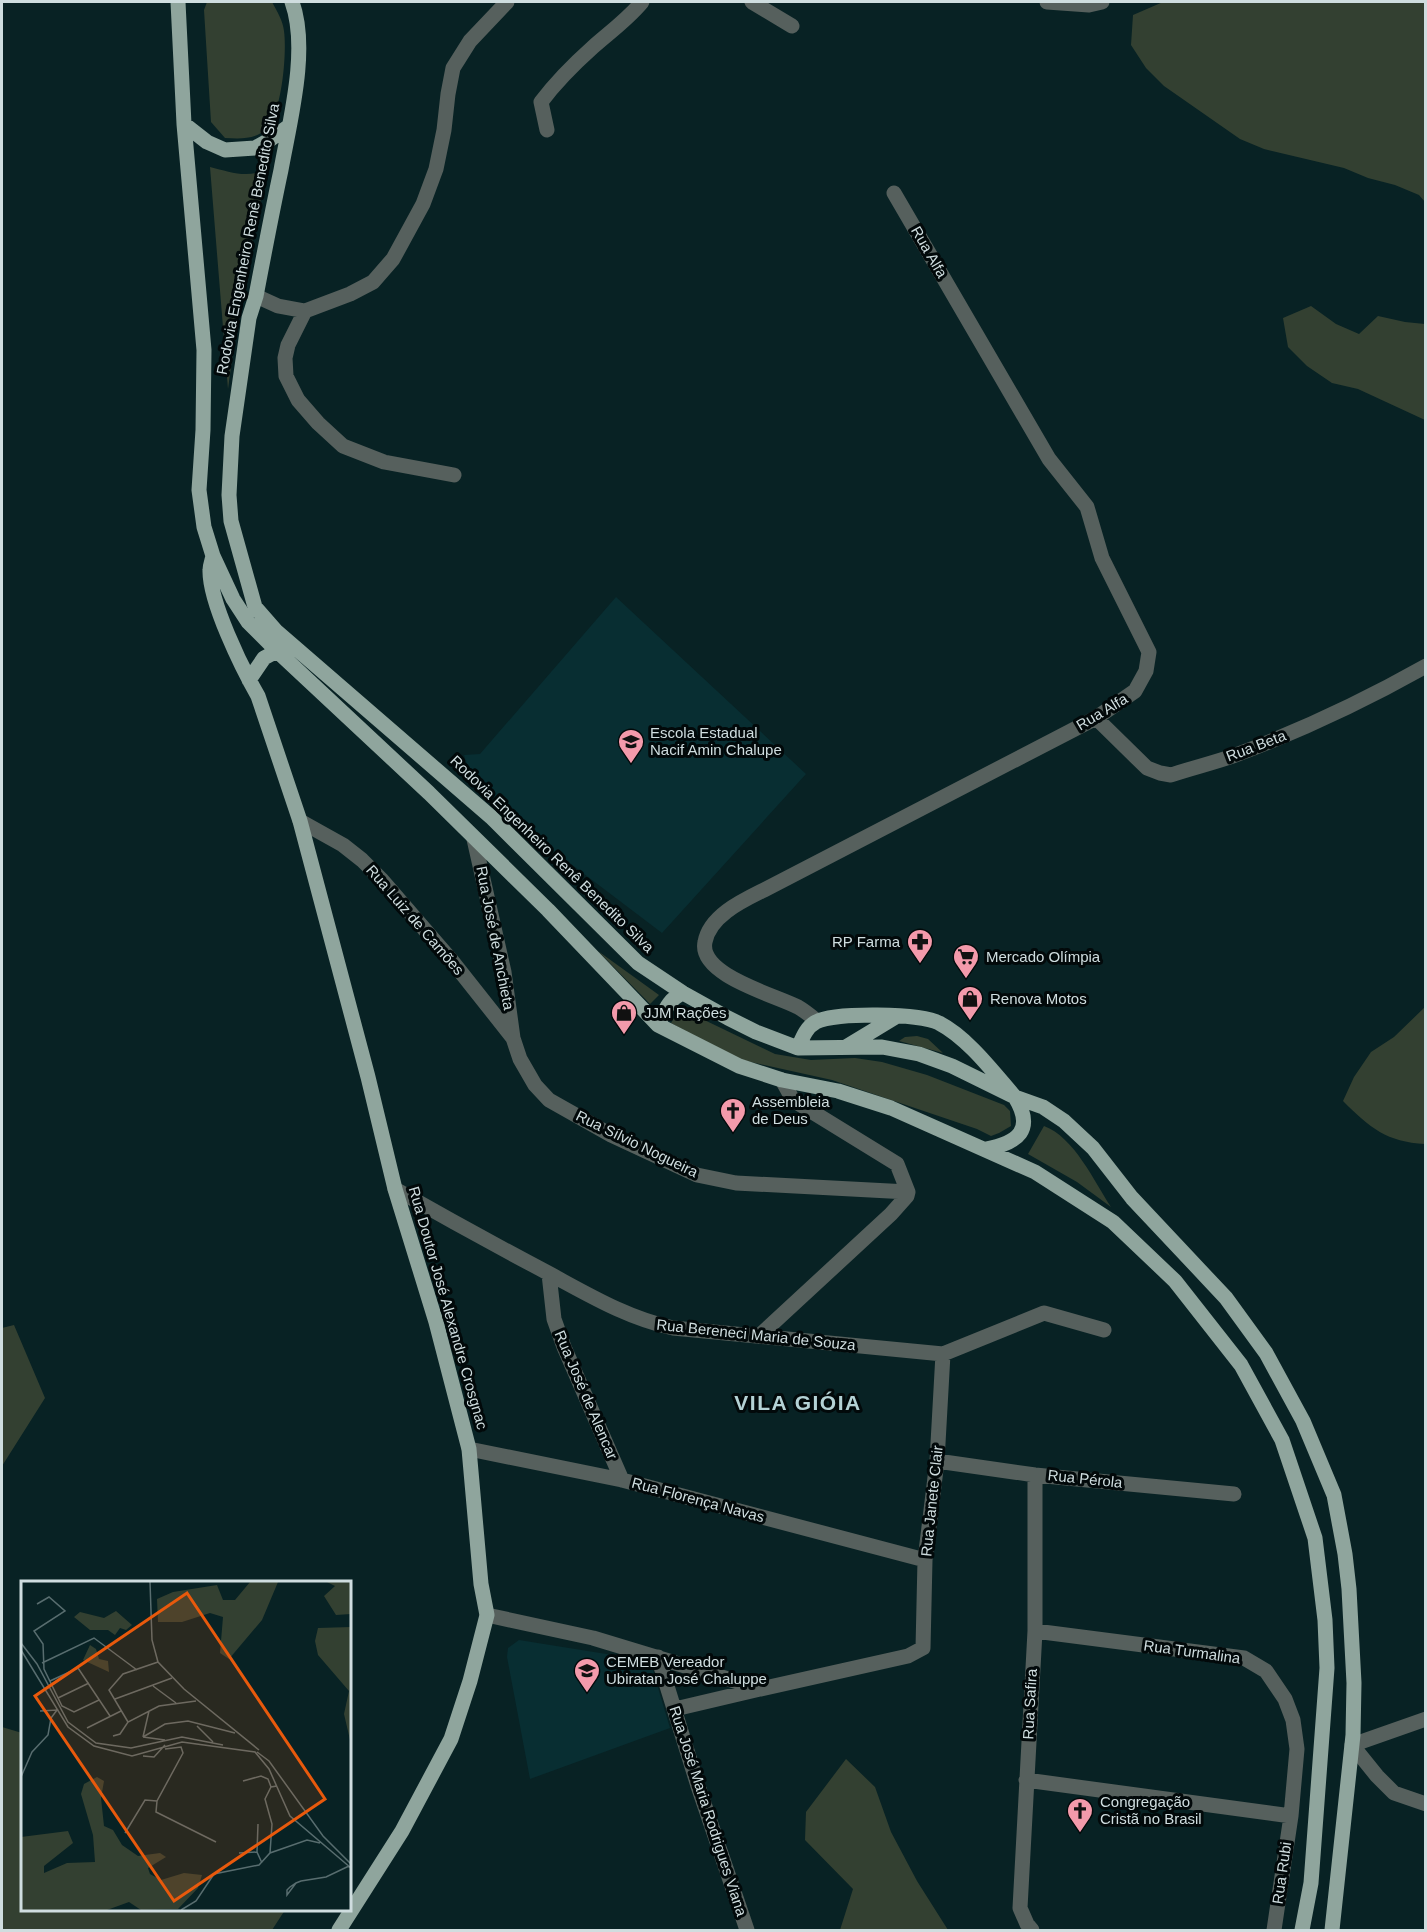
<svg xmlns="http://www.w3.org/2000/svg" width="1427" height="1932" font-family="Helvetica,sans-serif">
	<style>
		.built { fill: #082e32 }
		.green { fill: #334031 }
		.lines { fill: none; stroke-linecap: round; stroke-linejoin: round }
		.minor { stroke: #56605d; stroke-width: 15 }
		.major { stroke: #8fa59d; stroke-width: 15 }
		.labels { text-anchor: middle; stroke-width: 6; stroke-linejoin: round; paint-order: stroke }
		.street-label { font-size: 15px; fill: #cfdddf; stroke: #02090a }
		.poi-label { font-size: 15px; fill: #cfdddf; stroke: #02090a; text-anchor: start }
		.district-label { font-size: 21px; font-weight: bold; letter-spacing: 1.5px; fill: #b4d2d5; stroke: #02090a }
		.inset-road { fill: none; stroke: #586d6f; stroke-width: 1.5 }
		.view { fill: #e8590c; fill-opacity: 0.15; stroke: #e8590c; stroke-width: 3 }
		.inset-edge { fill: none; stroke: #cfdddf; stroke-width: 3 }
	</style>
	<rect width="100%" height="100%" fill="#082224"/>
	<path class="built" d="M 616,597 L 806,774 L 662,933 L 476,792 L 464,755 L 480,754 Z
		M 519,1640 L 650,1661 L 670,1728 L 530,1779 L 507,1657 L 508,1648 Z"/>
	<path class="green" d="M 207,2 L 272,2 C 277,11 283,21 284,31 C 287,53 282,110 268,127 C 257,140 240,139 225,138 L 211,122 L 204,10 Z
		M 1163,2 L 1425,2 L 1425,202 L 1419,195 L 1395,185 L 1368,178 L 1344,168 L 1264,149 L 1240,139 L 1164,86 L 1146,68 L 1131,45 L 1133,15 Z
		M 210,167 C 230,172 248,179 267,169 L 238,314 L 228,389 Z
		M 1311,306 L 1336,324 L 1359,334 L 1378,316 L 1405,322 L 1425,324 L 1425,420 L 1358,389 L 1332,383 L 1307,366 L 1288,347 L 1283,318 Z
		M 598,951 L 659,995 L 650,1004 Z
		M 1425,1007 L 1425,1144 C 1387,1142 1370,1128 1343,1101 L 1354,1077 L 1371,1052 L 1394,1037 Z
		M 681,1015 L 694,1015 L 775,1054 L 811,1060 L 855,1058 L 882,1062 L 927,1075 L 1004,1105 L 1010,1111 L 1011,1126 L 999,1133 L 991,1136 L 977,1129 L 832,1080 L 733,1058 L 671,1023 L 674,1018 Z
		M 917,1036 L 928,1039 L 943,1053 L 899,1041 L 905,1037 Z
		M 1044,1126 C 1074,1137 1094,1181 1111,1207 L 1077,1182 L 1028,1154 Z
		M 14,1325 L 45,1398 L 2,1466 L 2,1328 Z
		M 2,1727 L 22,1733 L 22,1910 L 285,1910 L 272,1930 L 2,1930 Z
		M 846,1759 L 875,1787 L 891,1832 L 917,1881 L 948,1930 L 840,1930 L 853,1889 L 805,1840 L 806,1812 Z"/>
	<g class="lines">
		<path class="minor" d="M 752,2 L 792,26
			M 1047,2 L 1089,5 L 1102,2
			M 547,130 L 541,102 C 556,82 574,64 593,47 C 610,32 628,19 642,2
			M 256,296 L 278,306 L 305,311 L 350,294 L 373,282 L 393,259 L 423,204 L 436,169 L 444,130 L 448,94 L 453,68 L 470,41 L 507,2
			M 305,311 L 288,345 L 285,358 L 286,376 L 298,400 L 318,423 L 343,446 L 384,462 L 454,475
			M 1096,718 L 1147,768 L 1160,773 L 1171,775 C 1192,768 1213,763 1233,756 C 1300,731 1364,701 1426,666
			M 300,821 L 343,845 L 362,860 L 381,879 L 452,961 L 513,1038
			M 474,839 L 504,972 L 513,1038 L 520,1059 L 535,1085 L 549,1100 L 611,1135 L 697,1175 L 736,1183 L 908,1192
			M 817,1021 C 811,1016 805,1011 798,1007 C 775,995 698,975 705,942 C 710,915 744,900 766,889 L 1096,718 L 1135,691 L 1146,671 L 1149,652 L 1102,558 L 1087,507 L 1049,459 L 894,193
			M 782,1080 L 793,1100 L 897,1164 L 908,1192
			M 395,1189 C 446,1218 497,1246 548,1273 C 589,1295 627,1318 673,1328 L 943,1354 L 1044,1313 L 1104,1330
			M 549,1274 L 554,1319 L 564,1347 L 622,1480
			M 759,1336 L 891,1214 L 907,1196 L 908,1192
			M 469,1449 L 622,1480 L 925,1560
			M 937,1461 L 1035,1475 L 1234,1494
			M 487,1615 L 593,1638 L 761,1689 L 908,1656 L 923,1648 L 925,1560 L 937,1461 L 943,1354
			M 1035,1631 L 1244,1658 L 1266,1671 L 1285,1699 L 1293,1720 L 1297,1749 L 1291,1816 L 1274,1930
			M 658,1657 L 698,1786 L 747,1930
			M 675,1709 L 760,1689
			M 1426,1719 L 1352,1745 L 1377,1776 L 1394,1793 L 1426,1804
			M 1026,1780 L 1291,1816
			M 1032,1930 L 1027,1924 L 1020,1908 L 1035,1631 L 1035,1475"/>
		<path class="major" d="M 178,2 L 184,124 L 204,350 L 203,430 L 199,490 L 204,527 L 213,556 L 233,599 L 248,622 L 277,651 L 429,793 L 548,910 L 658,1025 L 739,1066 L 782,1080 L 838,1091 L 891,1108 L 1035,1172 L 1113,1222 L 1175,1281 L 1241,1365 L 1282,1440 L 1315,1538 L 1325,1620 L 1327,1668 L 1311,1883 L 1302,1930
			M 292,2 C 309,49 290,120 281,170 C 272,212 264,254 256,296 L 249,318 L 232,436 L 229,495 L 231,521 L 255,607 L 276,631 L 491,817 L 638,963 L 683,993 L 728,1018 L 756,1032 L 798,1048 L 882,1047 L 919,1054 L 952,1066 L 1015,1097 L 1043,1107 L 1064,1121 L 1093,1148 L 1132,1198 L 1226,1298 L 1266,1353 L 1303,1421 L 1334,1495 L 1345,1554 L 1349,1589 L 1354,1683 L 1353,1735 L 1332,1930
			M 184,124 L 207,142 L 225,150 L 255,148 L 271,139 L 289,126
			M 213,556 C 212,561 210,565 210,570 C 209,601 242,668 258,696 L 300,821 L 368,1077 L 395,1189 L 436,1322 L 469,1449 L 481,1584 L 487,1615 L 470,1681 L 451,1739 L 402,1831 L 339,1930
			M 249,680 L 264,658 L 277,651
			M 658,1025 C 665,1011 668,999 683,993
			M 846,1047 L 897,1016
			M 798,1048 C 802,1039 806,1027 816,1022 C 834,1012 921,1013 939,1023 C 968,1038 994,1073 1015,1097 C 1035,1130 1018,1143 986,1149"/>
	</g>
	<defs>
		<symbol id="school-pin" viewBox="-11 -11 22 30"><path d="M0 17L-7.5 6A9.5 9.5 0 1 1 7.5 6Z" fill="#f39aab" stroke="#02090a"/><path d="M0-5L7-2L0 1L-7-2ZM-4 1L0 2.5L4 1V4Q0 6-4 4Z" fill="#111"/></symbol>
		<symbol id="pharmacy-pin" viewBox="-11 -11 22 30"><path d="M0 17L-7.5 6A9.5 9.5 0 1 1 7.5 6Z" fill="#f39aab" stroke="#02090a"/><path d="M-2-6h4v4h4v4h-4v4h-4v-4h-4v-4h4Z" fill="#111"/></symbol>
		<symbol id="supermarket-pin" viewBox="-11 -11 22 30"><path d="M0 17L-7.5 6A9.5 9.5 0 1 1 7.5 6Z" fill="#f39aab" stroke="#02090a"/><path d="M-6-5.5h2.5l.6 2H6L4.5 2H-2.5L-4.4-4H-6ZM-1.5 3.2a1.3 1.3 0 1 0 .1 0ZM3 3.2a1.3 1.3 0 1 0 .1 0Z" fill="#111"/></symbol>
		<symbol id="shop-pin" viewBox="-11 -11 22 30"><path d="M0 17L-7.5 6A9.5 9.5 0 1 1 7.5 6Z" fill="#f39aab" stroke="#02090a"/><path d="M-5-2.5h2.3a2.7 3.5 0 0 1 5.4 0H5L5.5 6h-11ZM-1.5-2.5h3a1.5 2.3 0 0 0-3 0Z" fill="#111"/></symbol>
		<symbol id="church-pin" viewBox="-11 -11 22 30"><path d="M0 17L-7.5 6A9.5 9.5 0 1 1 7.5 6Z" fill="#f39aab" stroke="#02090a"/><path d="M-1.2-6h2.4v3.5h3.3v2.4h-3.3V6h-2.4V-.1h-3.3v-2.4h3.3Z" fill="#111"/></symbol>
	</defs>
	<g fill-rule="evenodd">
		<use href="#school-pin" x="616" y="727" width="30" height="40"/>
		<use href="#pharmacy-pin" x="905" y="927" width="30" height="40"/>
		<use href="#supermarket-pin" x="951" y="942" width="30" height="40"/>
		<use href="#shop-pin" x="955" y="984" width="30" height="40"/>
		<use href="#shop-pin" x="609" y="998" width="30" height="40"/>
		<use href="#church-pin" x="718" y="1096" width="30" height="40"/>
		<use href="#school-pin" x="572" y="1656" width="30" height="40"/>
		<use href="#church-pin" x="1065" y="1796" width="30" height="40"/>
	</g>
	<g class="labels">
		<g class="street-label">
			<text transform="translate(248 239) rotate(-79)" y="5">Rodovia Engenheiro Renê Benedito Silva</text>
			<text transform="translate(929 252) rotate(60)" y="5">Rua Alfa</text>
			<text transform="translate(1102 712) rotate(-31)" y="5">Rua Alfa</text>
			<text transform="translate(1256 746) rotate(-21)" y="5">Rua Beta</text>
			<text transform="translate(552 854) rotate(44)" y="5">Rodovia Engenheiro Renê Benedito Silva</text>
			<text transform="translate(415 920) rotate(49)" y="5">Rua Luiz de Camões</text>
			<text transform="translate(495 938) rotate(79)" y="5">Rua José de Anchieta</text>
			<text transform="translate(637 1144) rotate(26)" y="5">Rua Sílvio Nogueira</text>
			<text transform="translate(448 1308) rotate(74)" y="5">Rua Doutor José Alexandre Crosgnac</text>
			<text transform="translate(756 1335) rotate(6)" y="5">Rua Bereneci Maria de Souza</text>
			<text transform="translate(586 1395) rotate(67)" y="5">Rua José de Alencar</text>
			<text transform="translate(1085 1479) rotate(6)" y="5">Rua Pérola</text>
			<text transform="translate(698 1500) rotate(15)" y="5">Rua Florença Navas</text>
			<text transform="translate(932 1501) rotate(-84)" y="5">Rua Janete Clair</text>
			<text transform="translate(1192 1652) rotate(8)" y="5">Rua Turmalina</text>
			<text transform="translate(1030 1704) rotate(-87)" y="5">Rua Safira</text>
			<text transform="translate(708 1811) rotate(72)" y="5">Rua José Maria Rodrigues Viana</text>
			<text transform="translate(1282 1873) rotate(-82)" y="5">Rua Rubi</text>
		</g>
		<g class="poi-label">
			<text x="650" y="738">Escola Estadual<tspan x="650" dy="17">Nacif Amin Chalupe</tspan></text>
			<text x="900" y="947" text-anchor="end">RP Farma</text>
			<text x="986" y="962">Mercado Olímpia</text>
			<text x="990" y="1004">Renova Motos</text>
			<text x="644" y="1018">JJM Rações</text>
			<text x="752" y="1107">Assembleia<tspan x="752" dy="17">de Deus</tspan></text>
			<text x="606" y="1667">CEMEB Vereador<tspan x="606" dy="17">Ubiratan José Chaluppe</tspan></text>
			<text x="1100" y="1807">Congregação<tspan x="1100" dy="17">Cristã no Brasil</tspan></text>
		</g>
		<g class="district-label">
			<text x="798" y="1410">VILA GIÓIA</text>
		</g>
	</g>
	<g transform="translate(21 1581)">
		<rect width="330" height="330" fill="#082224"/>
		<path d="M 229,1 L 257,1 L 241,39 L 208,78 L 199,72 L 202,36 L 189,32 L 161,41 L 137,41 L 136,18 L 152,11 L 196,4 L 202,19 L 214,19 ZM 306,1 L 330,1 L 330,33 L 315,34 L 303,15 L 314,5 ZM 95,30 L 111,44 L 105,49 L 99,47 L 94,54 L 87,49 L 69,49 L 53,36 L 59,31 L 83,37 ZM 330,46 L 330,163 L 323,133 L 328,110 L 297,74 L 294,60 L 297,47 ZM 69,64 L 75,68 L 78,78 L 87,80 L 88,91 L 62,79 ZM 76,196 L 83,200 L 80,217 L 83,245 L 92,249 L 101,264 L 117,275 L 139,272 L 145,276 L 127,287 L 129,293 L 140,299 L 163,292 L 181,294 L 177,307 L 157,328 L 120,329 L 108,321 L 86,329 L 0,329 L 0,256 L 47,250 L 52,262 L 23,285 L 23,292 L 46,282 L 74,281 L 72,254 L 60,213 L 63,203 Z" fill="#334031"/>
		<path class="inset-road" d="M 129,1 L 131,59 L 137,81 L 163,108 L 238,169M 16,23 L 28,16 L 44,30 L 13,50 L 22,63 L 23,88 L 41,125 L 53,131 L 78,119M 0,62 L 16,83 L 47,141 L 75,162 L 110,167 L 161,156 L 202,164M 0,69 L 47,146 L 73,165 L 111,175 L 161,161 L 234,171 L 248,188 L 269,235 L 330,287M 21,82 L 73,57 L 116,89M 29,100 L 57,87 L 89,135M 132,105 L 155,122M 37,117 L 68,102M 94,118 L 151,97M 107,141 L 88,109 L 102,93 L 137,81M 176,145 L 192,161M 66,147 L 100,130M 92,155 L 99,153 L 107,141 L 138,125 L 175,120M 122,156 L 144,143 L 167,140 L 214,152M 122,156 L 128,130M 122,156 L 144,159M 144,168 L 160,166 L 162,172 L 136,220 L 135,231 L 195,261M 236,171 L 248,180 L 302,255 L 330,283M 122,175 L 133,176 L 144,164M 0,196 L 11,171 L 27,154 L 30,137 L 36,129 L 19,130M 222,200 L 240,195 L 247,198 L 250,206M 237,243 L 236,271 L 241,282M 104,252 L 124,219 L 136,220M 218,272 L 236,271M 249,272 L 251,243 L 244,218 L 250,206 L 256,205M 275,302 L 266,314 L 266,309 L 269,306 L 275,302 L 280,300 L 305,296 L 328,285M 160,329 L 175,320 L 193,293 L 238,284 L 249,272 L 286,259 L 299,262"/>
		<path class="view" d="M 166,12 L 304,218 L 153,320 L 14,115 Z"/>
		<rect width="330" height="330" class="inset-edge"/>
	</g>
	<rect width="1427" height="1932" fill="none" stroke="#cfdddf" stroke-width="6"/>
</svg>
